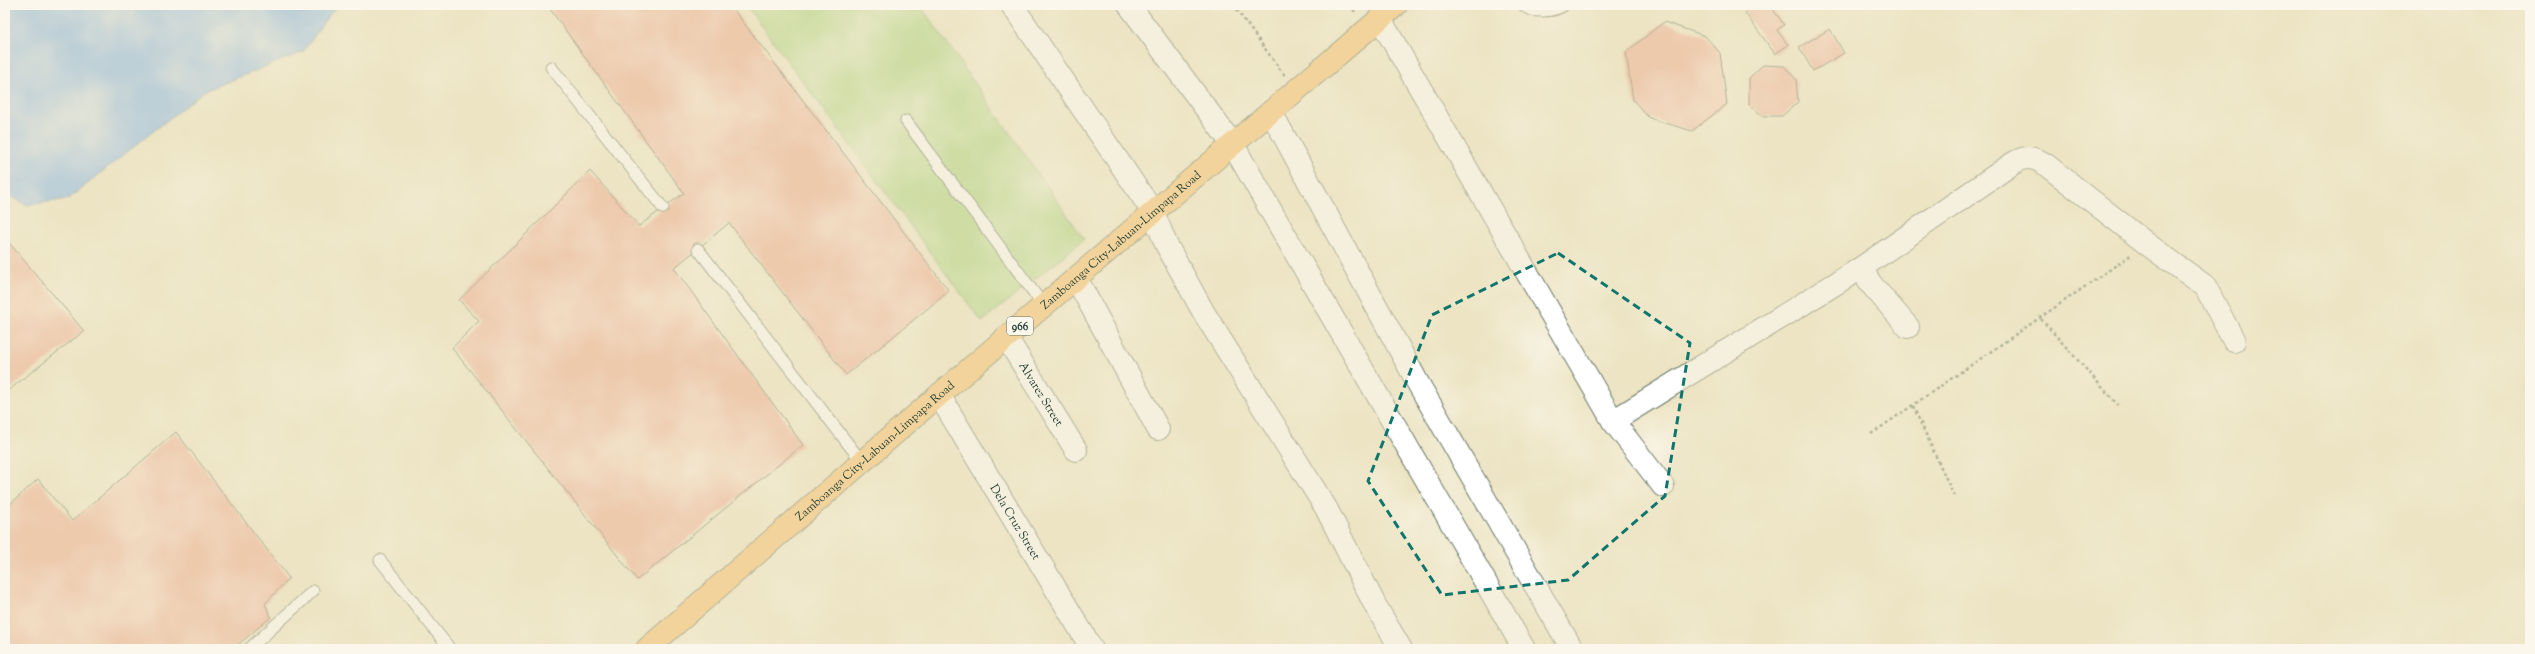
<svg xmlns="http://www.w3.org/2000/svg" width="2535" height="654" font-family="'Sorts Mill Goudy',serif">
	<style>
		.green { fill: #acd682; stroke: #668a5b }
		.water { fill: #83b6f0; stroke: #517a92 }
		.building { fill: #efaa93 }
		.lines { fill: none; stroke-linecap: round; stroke-linejoin: round }
		.service-casing { stroke: #677766; stroke-width: 13 }
		.minor-casing { stroke: #677766; stroke-width: 24 }
		.primary-casing { stroke: #677766; stroke-width: 24 }
		.path { stroke: #677766; stroke-width: 2.5; stroke-dasharray: 3 3; stroke-linecap: butt }
		.service { stroke: #fff; stroke-width: 11 }
		.minor { stroke: #fff; stroke-width: 22 }
		.primary { stroke: #f9bf6c; stroke-width: 22 }
		.marked { fill: none; stroke: #0f766e; stroke-width: 3; stroke-dasharray: 8 5; stroke-linejoin: round }
		.labels { text-anchor: middle; stroke-width: 4; stroke-linejoin: round; paint-order: stroke }
		.shield { fill: #fbf7ec; stroke: #61756b; stroke-width: 1 }
		.shield-label { font-size: 11px; font-weight: bold; fill: #1f3d34 }
		.street-label { font-size: 12px; fill: #1f3d34; stroke: #fbf7ec }
	</style>
	<rect width="100%" height="100%" fill="#fbf7ec"/>
	<filter id="ink" filterUnits="userSpaceOnUse"><feTurbulence type="fractalNoise" baseFrequency=".025" numOctaves="2"/><feDisplacementMap in="SourceGraphic" scale="8" xChannelSelector="R" yChannelSelector="G"/><feConvolveMatrix kernelMatrix="1 2 1 2 8 2 1 2 1" color-interpolation-filters="sRGB"/></filter>
	<filter id="wash" filterUnits="userSpaceOnUse"><feTurbulence type="fractalNoise" baseFrequency=".012" numOctaves="4" result="noise"/><feDisplacementMap in="SourceGraphic" scale="16" xChannelSelector="R" yChannelSelector="G"/><feGaussianBlur stdDeviation="0.9" result="paint"/><feColorMatrix in="noise" values="0 0 0 0 0 0 0 0 0 0 0 0 0 0 0 0 0 1.4 0 .05"/><feComposite in="paint" operator="in"/></filter>
	<g filter="url(#wash)">
		<rect width="100%" height="100%" fill="#ece4c3"/>
		<path class="green" d="M 746,5 L 920,5 L 1084,239 L 982,322 Z"/>
		<path class="water" d="M 5,5 L 339,5 L 328,16 L 303,52 L 204,91 L 68,199 L 26,205 L 5,193 Z"/>
		<g id="blocks">
			<path class="building" d="M 547,5 L 730,5 L 949,291 L 846,375 L 729,223 L 674,268 L 803,445 L 637,580 L 452,348 L 479,321 L 459,300 L 590,171 L 639,226 L 684,193 Z
				M 1756,5 L 1770,5 L 1784,25 L 1777,30 L 1788,45 L 1775,54 L 1745,13 Z
				M 1664,22 L 1705,36 L 1720,53 L 1727,104 L 1692,131 L 1649,118 L 1633,100 L 1626,52 Z
				M 1830,29 L 1844,53 L 1813,71 L 1799,47 Z
				M 1763,65 L 1784,66 L 1796,79 L 1798,102 L 1782,116 L 1763,116 L 1749,105 L 1749,78 Z
				M 5,238 L 84,331 L 5,393 Z
				M 176,432 L 289,578 L 265,604 L 271,617 L 233,649 L 5,649 L 5,509 L 38,479 L 72,521 Z"/>
		</g>
	</g>
	<g filter="url(#ink)">
		<use href="#blocks" fill-opacity="0" stroke="#677766" stroke-width="1"/>
		<g class="lines">
			<defs>
				<path id="service" d="M 1523,5 C 1532,14 1555,12 1564,5
					M 551,67 L 663,208
					M 906,121 L 1044,306
					M 698,249 L 862,462
					M 380,560 L 450,649
					M 249,649 L 313,591"/>
				<g id="minor">
					<path d="M 1012,5 L 1153,212 L 1166,244 L 1204,313 L 1326,508 L 1375,605 L 1401,649"/>
					<path d="M 1129,5 L 1233,145 L 1524,649"/>
					<path d="M 1380,19 L 1613,421 L 1663,486"/>
					<path d="M 1271,112 L 1419,385 L 1572,649"/>
					<path d="M 1861,268 L 1871,284 L 1908,327"/>
					<path d="M 1076,278 L 1158,429"/>
					<path id="s1" d="M 1006,337 L 1076,450"/>
					<path id="s2" d="M 939,395 L 1092,649"/>
					<path d="M 1613,421 L 1861,268 L 2012,164 C 2024,156 2032,156 2045,164 L 2147,244 L 2205,286 L 2234,341"/>
				</g>
				<g id="primary">
					<path id="s3" d="M 647,649 L 939,395 L 1396,5"/>
				</g>
			</defs>
			<use href="#service" class="service-casing"/>
			<use href="#minor" class="minor-casing"/>
			<use href="#primary" class="primary-casing"/>
			<path class="path" d="M 1233,5 L 1285,76
				M 1349,5 L 1357,14
				M 2041,319 L 2118,405
				M 1913,406 L 1954,496
				M 1871,434 L 2131,255"/>
			<use href="#service" class="service"/>
			<use href="#minor" class="minor"/>
			<use href="#primary" class="primary"/>
		</g>
	</g>
	<path d="M0 0H2535V654H0ZM 1558,253 L 1690,343 L 1665,496 L 1568,580 L 1442,595 L 1368,481 L 1432,315 Z" fill="#ece4c3" fill-opacity=".55" fill-rule="evenodd"/>
	<path class="marked" d="M 1558,253 L 1690,343 L 1665,496 L 1568,580 L 1442,595 L 1368,481 L 1432,315 Z"/>
	<g class="labels">
		<rect class="shield" x="1007" y="317" width="26" height="18" rx="3"/>
		<g class="shield-label">
			<text x="1020" y="330">966</text>
		</g>
		<g class="street-label">
			<text dy="4" stroke="none"><textPath href="#s3" startOffset="626">Zamboanga City-Labuan-Limpapa Road</textPath></text>
			<text dy="4" stroke="none"><textPath href="#s1" startOffset="67">Alvarez Street</textPath></text>
			<text dy="4" stroke="none"><textPath href="#s3" startOffset="302">Zamboanga City-Labuan-Limpapa Road</textPath></text>
			<text dy="4" stroke="none"><textPath href="#s2" startOffset="148">Dela Cruz Street</textPath></text>
		</g>
	</g>
	<rect width="2535" height="654" fill="none" stroke="#fbf7ec" stroke-width="20"/>
</svg>
